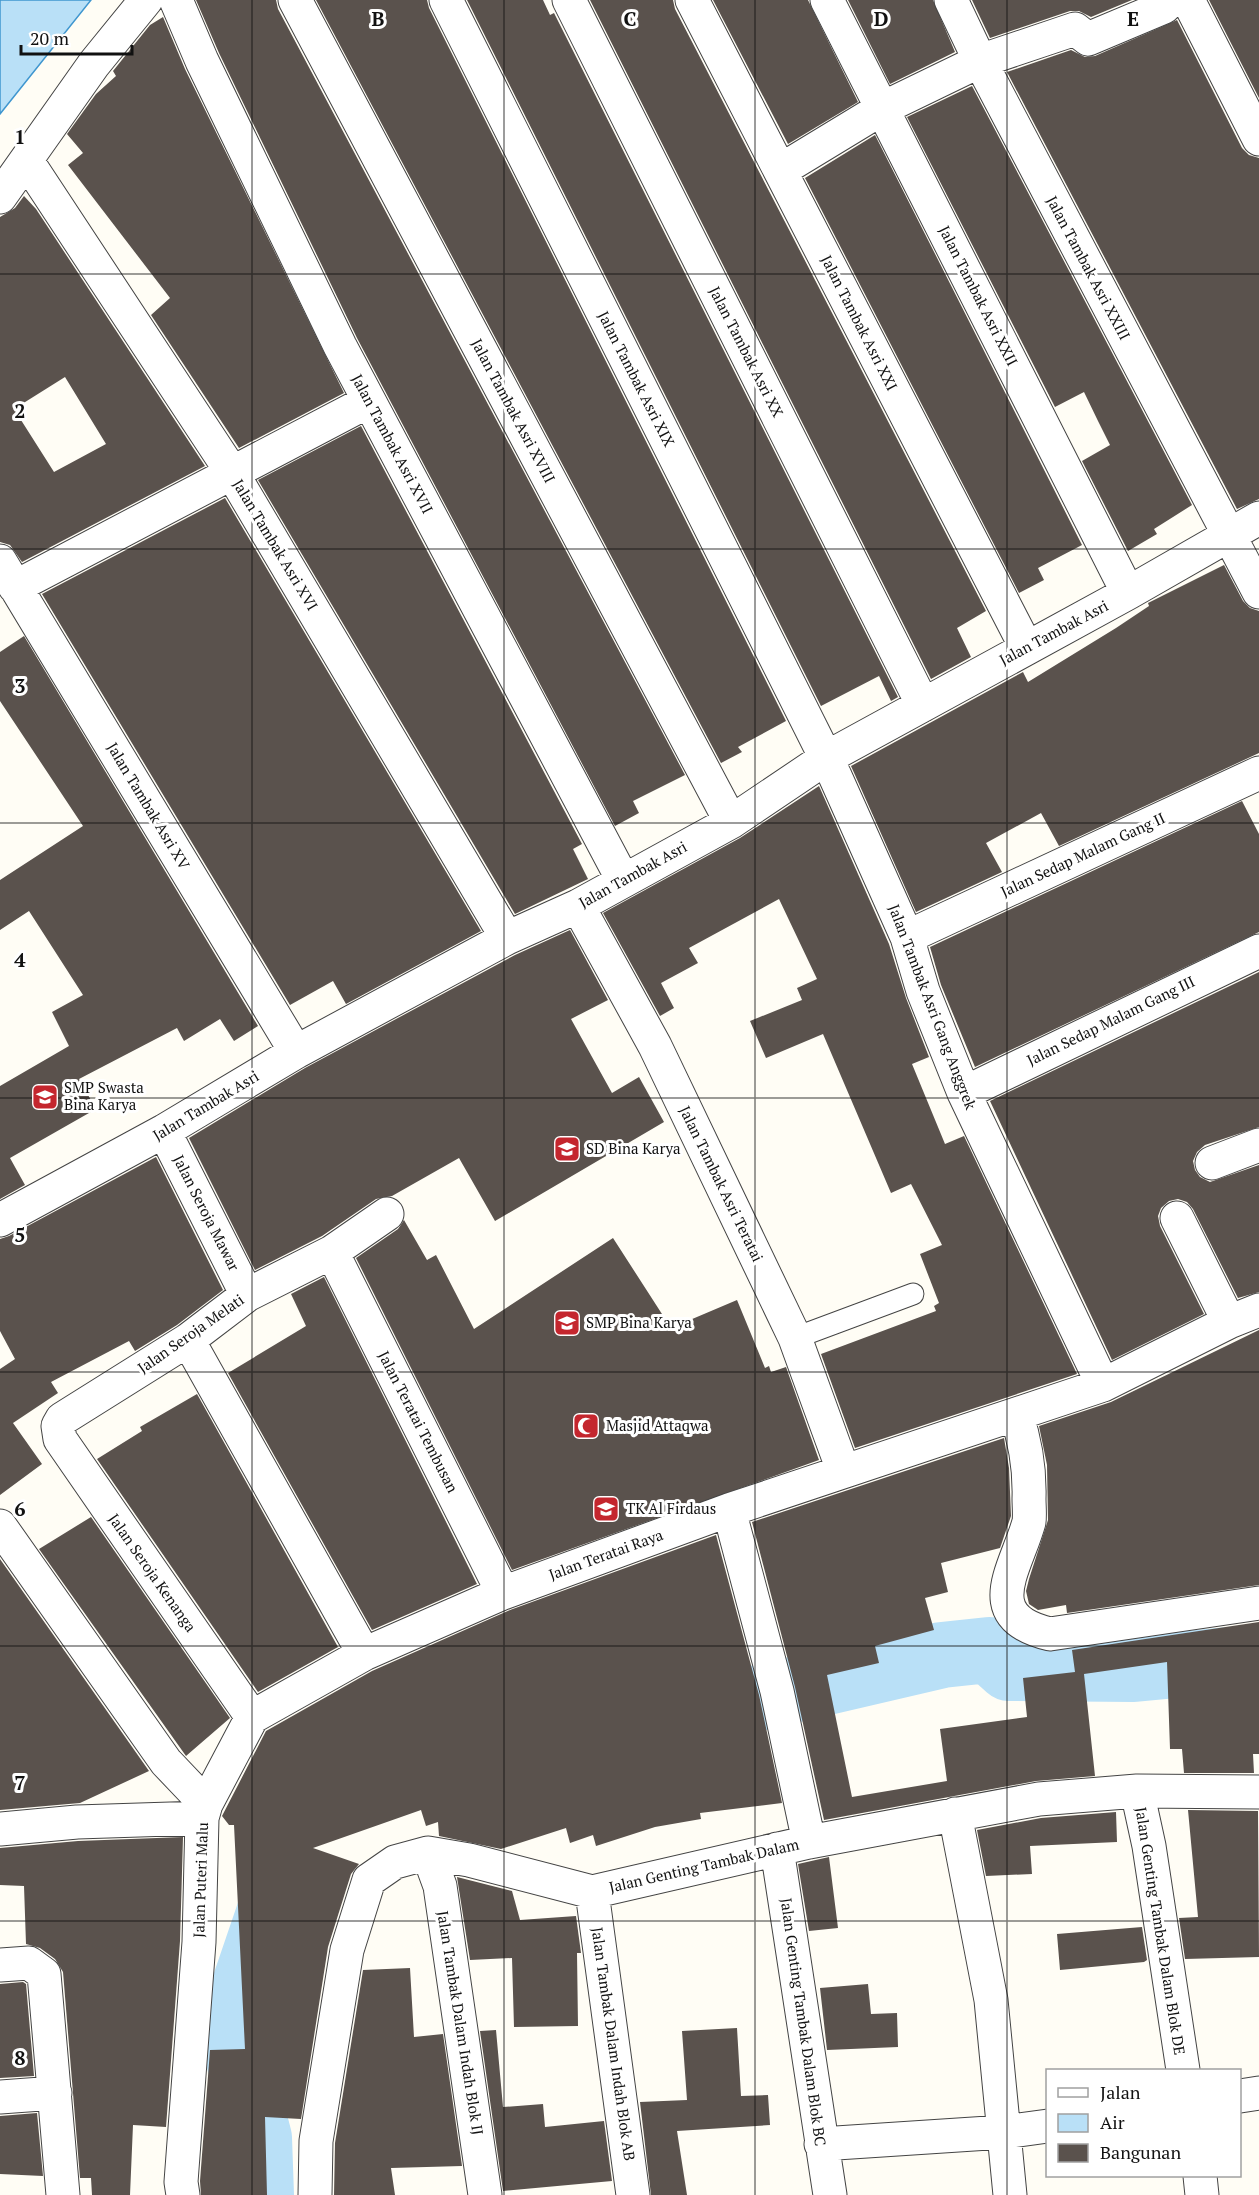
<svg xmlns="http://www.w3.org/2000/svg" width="1259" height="2195" font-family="'PT Serif',serif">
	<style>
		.water { fill: #b9e0f7; stroke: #3f96cf; stroke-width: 1.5 }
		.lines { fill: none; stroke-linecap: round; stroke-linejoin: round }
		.river { stroke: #b9e0f7; stroke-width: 66 }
		.building { fill: #5a524d; fill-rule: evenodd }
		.lane-casing { stroke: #444; stroke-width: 23 }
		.street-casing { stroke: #444; stroke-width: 35 }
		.lane { stroke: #fff; stroke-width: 21 }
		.street { stroke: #fff; stroke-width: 33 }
		.grid { fill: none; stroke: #111; stroke-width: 1.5; stroke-opacity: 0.55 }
		.labels { text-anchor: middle; stroke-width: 6; stroke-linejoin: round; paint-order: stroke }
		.street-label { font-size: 15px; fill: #111; stroke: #fff }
		.poi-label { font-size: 15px; fill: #111; stroke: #fff; text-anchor: start }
		.grid-label { font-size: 20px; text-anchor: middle; font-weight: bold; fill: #111; stroke: #fff; stroke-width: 6; stroke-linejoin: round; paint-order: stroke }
	</style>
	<rect width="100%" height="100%" fill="#fffdf5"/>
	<path class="water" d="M 0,0 L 91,0 L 0,114 Z"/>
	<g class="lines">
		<path class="river" d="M 703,1705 L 728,1705 L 942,1655 L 989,1650 L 1009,1668 L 1134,1669 L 1259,1657
			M 261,2195 L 259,2138 L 237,2052 L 242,1993 L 271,1908"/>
	</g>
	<path class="building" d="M 196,0 L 276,0 L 278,9 L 685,775 L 633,801 L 639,813 L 615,826 L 357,338 L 219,53 Z
		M 316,0 L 427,0 L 429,8 L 786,721 L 738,747 L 742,752 L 721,763 Z
		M 467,0 L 543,0 L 550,15 L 554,13 L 898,697 L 891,701 L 879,676 L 821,706 Z
		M 590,0 L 673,0 L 675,9 L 986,611 L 957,628 L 971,657 L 931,679 Z
		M 713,0 L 808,0 L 858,102 L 788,144 Z
		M 848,0 L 933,0 L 955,52 L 890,84 Z
		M 972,0 L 1132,0 L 1091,17 L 1079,11 L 1070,11 L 990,38 Z
		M 1209,0 L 1259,0 L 1259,98 Z
		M 163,17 L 185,69 L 344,393 L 239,448 L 151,315 L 170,298 L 68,165 L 83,153 L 67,134 L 96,94 L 116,76 L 113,71 L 150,25 Z
		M 1177,20 L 1242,148 L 1249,155 L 1259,158 L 1259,499 L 1237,509 L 1007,72 L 1071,50 L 1085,57 L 1095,56 Z
		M 972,86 L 1192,505 L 1154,529 L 1157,534 L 1128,551 L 1082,461 L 1110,445 L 1098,421 L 1084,392 L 1055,407 L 907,117 Z
		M 875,135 L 1082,545 L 1038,568 L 1044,580 L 1019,593 L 805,178 Z
		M 24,196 L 36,209 L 205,466 L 22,562 L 10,545 L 0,542 L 0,217 L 15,208 ZM 65,377 L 106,444 L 54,472 L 14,409 Z
		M 361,426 L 582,844 L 573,849 L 588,879 L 515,914 L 258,480 Z
		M 225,498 L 481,931 L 346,1004 L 333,981 L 290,1005 L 42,594 Z
		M 1224,565 L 1243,601 L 1250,608 L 1259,611 L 1259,753 L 1059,846 L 1041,813 L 986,843 L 1002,872 L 916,912 L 851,766 L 1023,672 L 1028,682 L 1116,628 L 1149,606 L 1148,603 Z
		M 24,636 L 258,1026 L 234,1041 L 220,1019 L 184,1041 L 177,1028 L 79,1079 L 96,1109 L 10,1158 L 25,1185 L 0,1199 L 0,1086 L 69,1046 L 52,1012 L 83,995 L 29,911 L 0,930 L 0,880 L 83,826 L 0,701 L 0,652 Z
		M 819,786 L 889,944 L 906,998 L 929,1057 L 912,1064 L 945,1144 L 964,1136 L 1077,1374 L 855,1448 L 821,1354 L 936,1311 L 934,1306 L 939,1303 L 920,1254 L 942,1245 L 911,1184 L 891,1193 L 823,1034 L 766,1058 L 750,1021 L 802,1000 L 797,988 L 817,979 L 779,899 L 689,948 L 698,963 L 661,983 L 674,1008 L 660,1016 L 603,913 L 740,838 Z
		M 1242,801 L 1259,834 L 1259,932 L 975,1067 L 941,985 L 930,947 Z
		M 570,930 L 608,1000 L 571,1019 L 612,1093 L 639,1077 L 664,1122 L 495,1221 L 459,1158 L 392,1196 L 376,1199 L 322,1236 L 255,1270 L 189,1138 L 305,1068 L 515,955 Z
		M 1259,972 L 1259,1127 L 1205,1145 L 1197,1152 L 1193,1161 L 1195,1170 L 1200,1177 L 1210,1182 L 1259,1165 L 1259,1292 L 1238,1298 L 1193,1209 L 1187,1202 L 1178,1199 L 1169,1201 L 1161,1208 L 1158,1216 L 1160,1226 L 1204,1314 L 1112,1360 L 990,1101 Z
		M 156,1157 L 223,1290 L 177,1325 L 135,1351 L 129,1341 L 51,1382 L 58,1393 L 13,1423 L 42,1464 L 0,1495 L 0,1369 L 15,1359 L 0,1331 L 0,1239 L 9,1236 Z
		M 404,1220 L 427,1260 L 436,1255 L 474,1329 L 613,1238 L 671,1328 L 737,1300 L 765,1368 L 769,1366 L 771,1372 L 786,1367 L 819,1460 L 512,1570 L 356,1258 L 398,1229 Z
		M 324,1277 L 477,1584 L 372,1630 L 228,1373 L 306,1326 L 291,1294 Z
		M 1259,1330 L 1259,1585 L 1067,1613 L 1066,1605 L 1038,1610 L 1029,1604 L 1026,1591 L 1029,1579 L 1048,1520 L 1047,1465 L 1039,1426 L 1111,1402 Z
		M 197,1394 L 338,1647 L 258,1692 L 97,1459 L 142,1431 L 140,1427 Z
		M 1004,1438 L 1009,1468 L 1011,1516 L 1000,1548 L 941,1563 L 948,1592 L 925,1598 L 934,1630 L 875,1646 L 879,1663 L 827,1675 L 852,1797 L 947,1781 L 940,1729 L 1027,1717 L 1023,1678 L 1075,1672 L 1072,1650 L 1259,1622 L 1259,1754 L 1253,1754 L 1254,1773 L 1184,1773 L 1182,1749 L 1170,1749 L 1167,1662 L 1084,1674 L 1095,1776 L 1036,1781 L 824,1820 L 795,1687 L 752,1522 Z
		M 91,1517 L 230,1718 L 186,1756 L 39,1549 Z
		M 716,1535 L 759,1695 L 782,1803 L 700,1813 L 701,1819 L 655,1827 L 596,1846 L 593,1835 L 570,1843 L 566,1828 L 501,1849 L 439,1836 L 438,1822 L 426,1826 L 421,1810 L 313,1848 L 359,1864 L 351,1874 L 328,1947 L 301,2119 L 265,2117 L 267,2195 L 201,2195 L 200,2181 L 210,2050 L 245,2049 L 234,1825 L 229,1825 L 222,1816 L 266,1731 L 372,1671 L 510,1610 Z
		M 0,1559 L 149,1771 L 80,1803 L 0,1810 Z
		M 1188,1810 L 1258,1811 L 1259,1957 L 1185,1959 L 1179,1918 L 1198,1917 Z
		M 1116,1812 L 1117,1842 L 1030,1846 L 1032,1874 L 986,1876 L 977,1830 L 1041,1818 Z
		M 183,1837 L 180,1941 L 166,2127 L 133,2125 L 130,2195 L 92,2195 L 91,2178 L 80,2178 L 63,1972 L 55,1959 L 40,1948 L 26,1944 L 24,1886 L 0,1885 L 0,1848 L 78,1841 Z
		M 829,1857 L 838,1928 L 809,1931 L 798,1864 Z
		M 457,1877 L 512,1891 L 520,1920 L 576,1916 L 581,1953 L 577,1953 L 578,2026 L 514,2027 L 512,1958 L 470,1960 Z
		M 1142,1927 L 1147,1960 L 1144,1962 L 1060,1970 L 1057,1934 Z
		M 410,1968 L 414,2037 L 443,2034 L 462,2166 L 391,2168 L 395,2195 L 334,2195 L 335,2143 L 363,1970 Z
		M 23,1982 L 26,1984 L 34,2076 L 0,2078 L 0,1984 Z
		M 868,1984 L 871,2014 L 897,2013 L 898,2047 L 827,2050 L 820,1988 Z
		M 737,2028 L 741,2096 L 768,2095 L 770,2125 L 677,2131 L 687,2195 L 651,2195 L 640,2102 L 687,2100 L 682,2031 Z
		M 496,2030 L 503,2107 L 543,2104 L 545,2127 L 604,2121 L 612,2181 L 503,2191 L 480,2031 Z
		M 37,2113 L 43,2176 L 0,2174 L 0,2116 Z"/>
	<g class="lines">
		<defs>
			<path id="lane" d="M 795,1338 L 913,1294"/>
			<path id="street" d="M 176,0 L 202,61 L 340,346 L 623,880
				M 295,0 L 731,822
				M 446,0 L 835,776 L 907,937 L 923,991 L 964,1093 L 1103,1385
				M 569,0 L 923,705
				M 692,0 L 1026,647
				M 827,0 L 1128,593
				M 951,0 L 980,61 L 1259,592
				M 1188,0 L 1259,139
				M 27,161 L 231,471 L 507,938
				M 781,170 L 883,108 L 980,61 L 1075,29 L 1088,39 L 1164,7 L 1170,0
				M 0,197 L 94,64 L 146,0
				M 0,561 L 296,1052
				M 15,587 L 369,401
				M 578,906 L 655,1046 L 795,1338 L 843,1470
				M 907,937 L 1259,773
				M 964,1093 L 1259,951
				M 164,1131 L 247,1295
				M 1212,1163 L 1259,1145
				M 1177,1218 L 1229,1322
				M 0,1220 L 164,1131 L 296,1052 L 507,938 L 578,906 L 731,822 L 826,758 L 1128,593 L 1259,518
				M 332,1252 L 503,1593
				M 188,1340 L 364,1654
				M 1016,1414 C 1026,1443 1030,1468 1029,1499 C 1029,1506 1030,1515 1029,1522 C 1016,1569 977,1617 1050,1634 L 1259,1603
				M 729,1510 L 777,1691 L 809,1842
				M 0,1526 L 166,1762 L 206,1804 L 202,1818 L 199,1942 L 181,2182 L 183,2195
				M 252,1717 L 60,1439 L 58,1426 L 62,1419 L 188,1340 L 247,1295 L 332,1252 L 387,1214
				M 1137,1791 L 1149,1846 L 1183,2070
				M 206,1804 L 252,1717 L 364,1654 L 503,1593 L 729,1510 L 1103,1385 L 1229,1322 L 1259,1310
				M 955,1814 L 991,2000 L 1010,2195
				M 0,1829 L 77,1822 L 202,1818
				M 777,1849 L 830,2195
				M 428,1853 L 440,1886 L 485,2195
				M 592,1892 L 633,2195
				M 0,1965 L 29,1963 L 44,1974 L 63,2195
				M 1240,2096 L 1259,2093
				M 0,2097 L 55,2093
				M 821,2144 L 1004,2132 L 1048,2126
				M 1200,2176 L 1202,2195
				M 315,2195 L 316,2141 L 347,1950 L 369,1880 L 395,1862 L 428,1853 L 469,1860 L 592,1892 L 809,1842 L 1039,1799 L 1137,1791 L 1259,1792"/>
		</defs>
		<use href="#lane" class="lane-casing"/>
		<use href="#street" class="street-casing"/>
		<use href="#lane" class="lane"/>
		<use href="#street" class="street"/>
	</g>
	<path class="grid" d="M 252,0 L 252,2195M 504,0 L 504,2195M 755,0 L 755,2195M 1007,0 L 1007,2195M 0,274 L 1259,274M 0,549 L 1259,549M 0,823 L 1259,823M 0,1098 L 1259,1098M 0,1372 L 1259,1372M 0,1646 L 1259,1646M 0,1921 L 1259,1921"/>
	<defs>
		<symbol id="school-square" viewBox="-11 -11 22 22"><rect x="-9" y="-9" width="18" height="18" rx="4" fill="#c4262e" stroke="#fff"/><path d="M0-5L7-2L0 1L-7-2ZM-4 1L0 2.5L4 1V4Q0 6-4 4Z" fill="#fff"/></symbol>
		<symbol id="mosque-square" viewBox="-11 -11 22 22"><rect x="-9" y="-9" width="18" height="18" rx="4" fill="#c4262e" stroke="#fff"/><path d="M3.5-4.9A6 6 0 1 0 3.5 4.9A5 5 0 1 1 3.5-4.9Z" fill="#fff"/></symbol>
	</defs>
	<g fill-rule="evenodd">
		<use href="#school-square" x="30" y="1082" width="30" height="30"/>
		<use href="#school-square" x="552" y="1134" width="30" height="30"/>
		<use href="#school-square" x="552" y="1308" width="30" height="30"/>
		<use href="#mosque-square" x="571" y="1411" width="30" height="30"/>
		<use href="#school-square" x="591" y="1494" width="30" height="30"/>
	</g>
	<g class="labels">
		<g class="street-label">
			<text transform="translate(1088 268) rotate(62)" y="5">Jalan Tambak Asri XXIII</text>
			<text transform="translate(978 296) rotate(63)" y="5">Jalan Tambak Asri XXII</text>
			<text transform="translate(859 323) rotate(63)" y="5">Jalan Tambak Asri XXI</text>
			<text transform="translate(746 352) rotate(63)" y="5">Jalan Tambak Asri XX</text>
			<text transform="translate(636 379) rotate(63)" y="5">Jalan Tambak Asri XIX</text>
			<text transform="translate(513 411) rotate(62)" y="5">Jalan Tambak Asri XVIII</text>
			<text transform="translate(392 444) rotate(62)" y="5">Jalan Tambak Asri XVII</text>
			<text transform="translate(275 545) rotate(59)" y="5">Jalan Tambak Asri XVI</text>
			<text transform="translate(1054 633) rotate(-28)" y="5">Jalan Tambak Asri</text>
			<text transform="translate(148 806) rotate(59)" y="5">Jalan Tambak Asri XV</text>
			<text transform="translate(1083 855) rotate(-25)" y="5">Jalan Sedap Malam Gang II</text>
			<text transform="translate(633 875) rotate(-29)" y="5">Jalan Tambak Asri</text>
			<text transform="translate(932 1007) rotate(69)" y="5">Jalan Tambak Asri Gang Anggrek</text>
			<text transform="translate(1111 1021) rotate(-26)" y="5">Jalan Sedap Malam Gang III</text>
			<text transform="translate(206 1106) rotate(-31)" y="5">Jalan Tambak Asri</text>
			<text transform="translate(721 1184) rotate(64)" y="5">Jalan Tambak Asri Teratai</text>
			<text transform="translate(206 1213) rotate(63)" y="5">Jalan Seroja Mawar</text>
			<text transform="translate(191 1334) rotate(-35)" y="5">Jalan Seroja Melati</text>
			<text transform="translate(418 1422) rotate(63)" y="5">Jalan Teratai Tembusan</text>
			<text transform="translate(606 1555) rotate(-20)" y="5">Jalan Teratai Raya</text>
			<text transform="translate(152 1573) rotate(55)" y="5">Jalan Seroja Kenanga</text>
			<text transform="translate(704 1866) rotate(-13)" y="5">Jalan Genting Tambak Dalam</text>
			<text transform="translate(201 1880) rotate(-88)" y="5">Jalan Puteri Malu</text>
			<text transform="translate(1160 1931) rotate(81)" y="5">Jalan Genting Tambak Dalam Blok DE</text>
			<text transform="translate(803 2022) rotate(82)" y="5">Jalan Genting Tambak Dalam Blok BC</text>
			<text transform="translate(460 2023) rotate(81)" y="5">Jalan Tambak Dalam Indah Blok IJ</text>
			<text transform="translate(613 2044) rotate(82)" y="5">Jalan Tambak Dalam Indah Blok AB</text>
		</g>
		<g class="poi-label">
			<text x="64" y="1093">SMP Swasta<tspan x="64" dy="17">Bina Karya</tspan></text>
			<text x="586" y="1154">SD Bina Karya</text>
			<text x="586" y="1328">SMP Bina Karya</text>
			<text x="606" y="1431">Masjid Attaqwa</text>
			<text x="626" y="1514">TK Al Firdaus</text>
		</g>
	</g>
	<g class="grid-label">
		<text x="378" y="26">B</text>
		<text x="630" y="26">C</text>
		<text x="881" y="26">D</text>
		<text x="1133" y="26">E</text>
		<text x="20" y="144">1</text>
		<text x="20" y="418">2</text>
		<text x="20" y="693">3</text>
		<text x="20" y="967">4</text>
		<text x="20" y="1242">5</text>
		<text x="20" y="1516">6</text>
		<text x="20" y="1790">7</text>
		<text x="20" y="2065">8</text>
	</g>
	<rect x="1046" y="2069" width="195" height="108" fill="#ffffff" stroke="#a0a0a0" stroke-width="1.5"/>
	<rect x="1058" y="2088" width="30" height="9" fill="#ffffff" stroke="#a0a0a0" stroke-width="1.5"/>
	<text x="1100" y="2099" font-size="18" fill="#111111">Jalan</text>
	<rect x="1058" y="2114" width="30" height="18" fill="#b9e0f7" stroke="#a0a0a0" stroke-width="1.5"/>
	<text x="1100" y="2129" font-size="18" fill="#111111">Air</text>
	<rect x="1058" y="2144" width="30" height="18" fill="#5a524d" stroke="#a0a0a0" stroke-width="1.5"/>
	<text x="1100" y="2159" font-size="18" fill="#111111">Bangunan</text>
	<path d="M21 45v9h111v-9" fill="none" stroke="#111111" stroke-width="3"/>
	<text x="30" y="45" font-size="18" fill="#111111" stroke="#ffffff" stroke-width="4.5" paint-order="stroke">20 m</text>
</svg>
